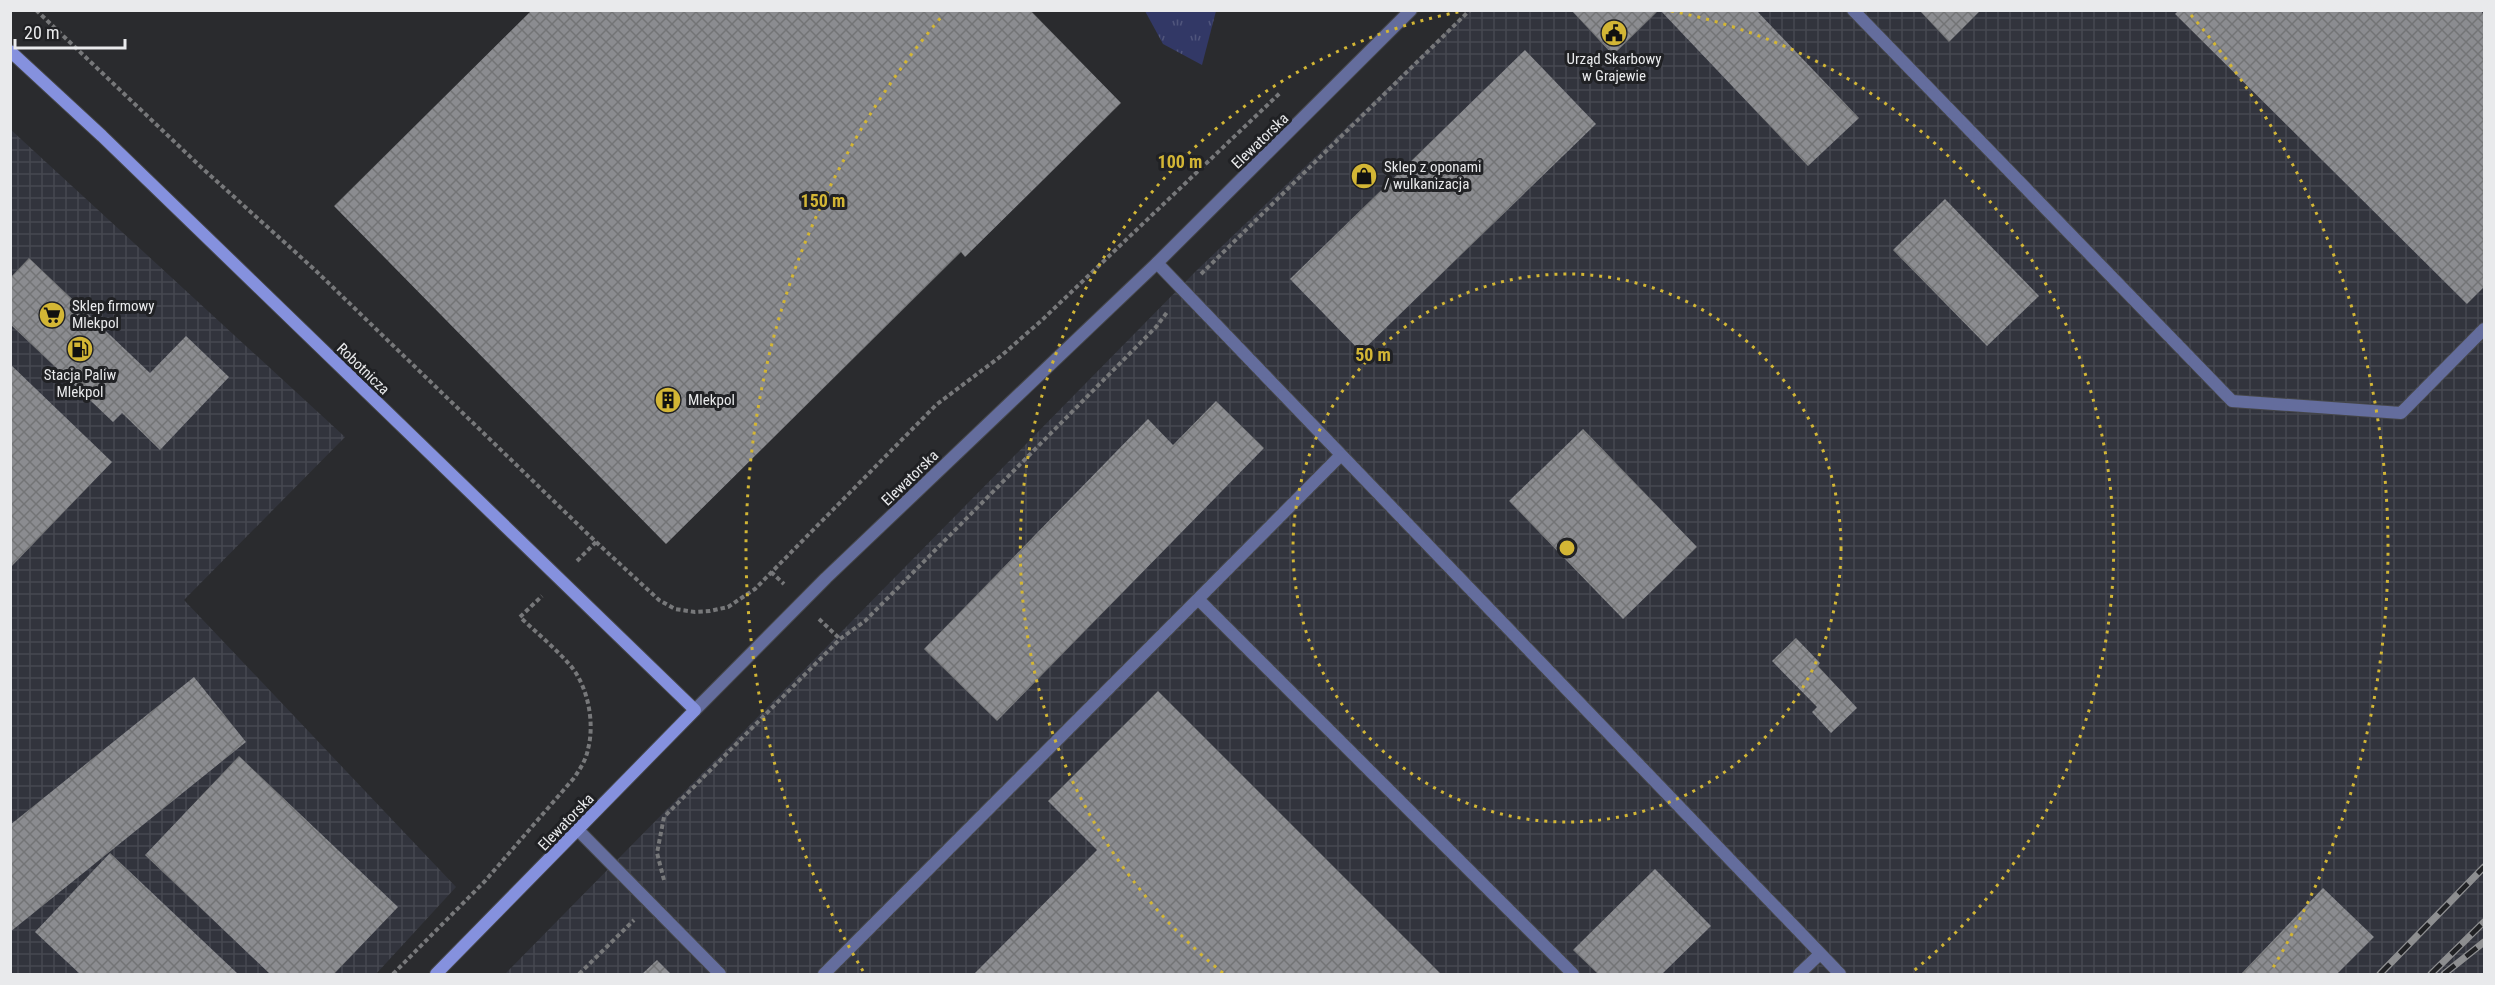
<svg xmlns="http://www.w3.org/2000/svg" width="2495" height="985" font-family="'Roboto Condensed',sans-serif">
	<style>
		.industrial { fill: url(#industrial-grid) }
		.grass { fill: url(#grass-tufts) }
		.building { fill: url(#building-cross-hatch) }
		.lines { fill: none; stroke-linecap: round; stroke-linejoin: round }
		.lane-casing { stroke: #454649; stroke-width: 14 }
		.street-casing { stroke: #454649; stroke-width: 14 }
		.secondary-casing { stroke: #454649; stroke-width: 14 }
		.path { stroke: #77787a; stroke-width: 4; stroke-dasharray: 4.5 3; stroke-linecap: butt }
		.lane { stroke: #646d9d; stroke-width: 12 }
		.street { stroke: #646d9d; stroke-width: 12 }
		.secondary { stroke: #8591de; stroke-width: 12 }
		.rail-casing { stroke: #8d8e90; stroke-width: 7 }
		.rail { stroke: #202124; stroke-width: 4.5; stroke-dasharray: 14; stroke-linecap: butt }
		.ring { fill: none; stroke: #d3b635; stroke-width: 3; stroke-dasharray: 3 6 }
		.labels { text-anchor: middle; stroke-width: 6; stroke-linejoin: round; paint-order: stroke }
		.poi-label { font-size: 15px; fill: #e9eaec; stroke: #202124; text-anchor: start }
		.street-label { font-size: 15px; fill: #e9eaec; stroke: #202124 }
		.centre { fill: #d3b635; stroke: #202124; stroke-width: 3 }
		.ring-label { font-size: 18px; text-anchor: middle; font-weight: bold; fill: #d3b635; stroke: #202124; stroke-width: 6; stroke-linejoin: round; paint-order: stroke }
	</style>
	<defs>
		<pattern id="industrial-grid" width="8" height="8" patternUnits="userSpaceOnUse" patternTransform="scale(1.5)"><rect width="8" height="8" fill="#32343d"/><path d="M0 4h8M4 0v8" fill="none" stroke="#464850"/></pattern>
		<pattern id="grass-tufts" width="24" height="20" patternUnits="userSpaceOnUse" patternTransform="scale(1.5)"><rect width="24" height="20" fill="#323866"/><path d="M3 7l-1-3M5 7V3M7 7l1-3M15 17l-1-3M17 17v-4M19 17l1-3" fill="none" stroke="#50557c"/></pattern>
		<pattern id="building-cross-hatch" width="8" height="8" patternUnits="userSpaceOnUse" patternTransform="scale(1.5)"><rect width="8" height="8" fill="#8b8c90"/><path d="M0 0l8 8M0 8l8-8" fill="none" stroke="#737476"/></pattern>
	</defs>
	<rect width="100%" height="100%" fill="#2a2b2e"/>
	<path class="industrial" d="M 1468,11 L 2484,11 L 2484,974 L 505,974 L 1196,271 Z
		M 10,129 L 345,437 L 184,600 L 456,887 L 376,974 L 11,974 Z"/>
	<path class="grass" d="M 1145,11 L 1216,11 L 1202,65 L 1163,44 Z"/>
	<path class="building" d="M 532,10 L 1030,10 L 1121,103 L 965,257 L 961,252 L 666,544 L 334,206 Z
		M 1571,10 L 1659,10 L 1613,55 Z
		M 1660,10 L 1756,10 L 1859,118 L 1808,166 Z
		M 1919,10 L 1981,10 L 1949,42 Z
		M 2179,10 L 2480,10 L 2484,15 L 2484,287 L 2467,304 L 2175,14 Z
		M 1525,50 L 1596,124 L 1361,352 L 1290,279 Z
		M 1945,199 L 2039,296 L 1987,346 L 1893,250 Z
		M 29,258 L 150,373 L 186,336 L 229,377 L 160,450 L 122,413 L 113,422 L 10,324 L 10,278 Z
		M 10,364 L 112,462 L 10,568 Z
		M 1216,401 L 1264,448 L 997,721 L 924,649 L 1148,419 L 1173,445 Z
		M 1583,429 L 1697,547 L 1623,619 L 1509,501 Z
		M 1796,638 L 1820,663 L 1818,666 L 1857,708 L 1831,733 L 1812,712 L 1817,707 L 1772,661 Z
		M 194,677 L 246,742 L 10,932 L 10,825 Z
		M 1158,691 L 1441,974 L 974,974 L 1097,850 L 1048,801 Z
		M 239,756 L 398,907 L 334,974 L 270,974 L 145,855 Z
		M 110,853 L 238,974 L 80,974 L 35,932 Z
		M 1655,869 L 1711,926 L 1662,974 L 1598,974 L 1573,950 Z
		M 2323,888 L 2374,937 L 2337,974 L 2241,974 Z
		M 657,960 L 671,974 L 642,974 Z"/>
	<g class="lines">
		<defs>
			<path id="lane" d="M 1853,10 L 2232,401 L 2401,413 L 2484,329
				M 1157,263 L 1840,974
				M 1198,599 L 1341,455
				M 579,831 L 720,974
				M 824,974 L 1198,599 L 1573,974
				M 1799,974 L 1820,954"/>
			<path id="street" d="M 695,710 L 826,578 L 1157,263 L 1411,10"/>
			<path id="secondary" d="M 10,51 L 102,136 L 695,710 L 436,974"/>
		</defs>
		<use href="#lane" class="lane-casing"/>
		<use href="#street" class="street-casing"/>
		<use href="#secondary" class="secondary-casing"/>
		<path class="path" d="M 36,10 L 202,168 L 314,269 L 596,542 L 659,600 L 675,609 L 695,612 L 710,611 L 728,607 L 755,589 L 936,405 L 1001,356 L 1042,320 L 1281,92
			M 1201,274 L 1470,10
			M 577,561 L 596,542
			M 771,572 L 784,584
			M 819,619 L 840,639
			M 664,880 L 657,853 L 664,817 L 840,639 L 865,621 L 1156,327 L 1168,311
			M 393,974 L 485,881 L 574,778 C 580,769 586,760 588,749 C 595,723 588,686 570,665 C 555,648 537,633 520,617 L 542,596
			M 579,974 L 634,920"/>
		<use href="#lane" class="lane"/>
		<use href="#street" class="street"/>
		<use href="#secondary" class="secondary"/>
		<defs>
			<path id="rail" d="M 2380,974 L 2484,867
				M 2431,974 L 2484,922
				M 2444,974 L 2484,942"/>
		</defs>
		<use href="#rail" class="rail-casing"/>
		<use href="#rail" class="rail"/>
	</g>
	<g class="ring">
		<circle cx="1567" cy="548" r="274"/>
		<path d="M1223 973A547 547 0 0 1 1463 11M1671 11A547 547 0 0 1 1911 973"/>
		<path d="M863 971A821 821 0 0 1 943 15M2191 15A821 821 0 0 1 2271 971"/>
	</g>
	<defs>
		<symbol id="civic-disc" viewBox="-11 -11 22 22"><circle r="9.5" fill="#d3b635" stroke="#202124"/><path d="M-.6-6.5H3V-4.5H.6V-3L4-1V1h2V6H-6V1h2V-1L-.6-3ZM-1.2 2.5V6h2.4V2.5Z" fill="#111"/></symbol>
		<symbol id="shop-disc" viewBox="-11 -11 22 22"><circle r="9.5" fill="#d3b635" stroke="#202124"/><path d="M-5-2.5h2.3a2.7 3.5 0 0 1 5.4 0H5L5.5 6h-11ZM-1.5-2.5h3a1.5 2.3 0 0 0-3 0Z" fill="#111"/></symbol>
		<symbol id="supermarket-disc" viewBox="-11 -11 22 22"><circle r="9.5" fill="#d3b635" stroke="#202124"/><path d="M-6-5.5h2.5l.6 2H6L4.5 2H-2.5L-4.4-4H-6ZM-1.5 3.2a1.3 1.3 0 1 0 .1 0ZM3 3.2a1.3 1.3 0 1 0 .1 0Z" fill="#111"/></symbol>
		<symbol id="fuel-disc" viewBox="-11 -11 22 22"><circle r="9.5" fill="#d3b635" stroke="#202124"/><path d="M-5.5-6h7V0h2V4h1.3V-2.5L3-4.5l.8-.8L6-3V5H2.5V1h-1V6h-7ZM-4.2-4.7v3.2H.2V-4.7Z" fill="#111"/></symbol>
		<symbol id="building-disc" viewBox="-11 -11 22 22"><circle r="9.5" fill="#d3b635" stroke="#202124"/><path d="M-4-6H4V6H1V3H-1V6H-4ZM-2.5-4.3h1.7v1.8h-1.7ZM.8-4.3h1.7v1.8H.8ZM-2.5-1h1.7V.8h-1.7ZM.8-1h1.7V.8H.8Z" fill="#111"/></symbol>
	</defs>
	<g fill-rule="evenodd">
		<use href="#civic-disc" x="1599" y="18" width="30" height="30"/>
		<use href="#shop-disc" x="1349" y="161" width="30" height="30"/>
		<use href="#supermarket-disc" x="37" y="300" width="30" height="30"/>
		<use href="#fuel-disc" x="65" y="334" width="30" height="30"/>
		<use href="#building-disc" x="653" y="385" width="30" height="30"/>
	</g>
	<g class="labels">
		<g class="poi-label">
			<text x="1614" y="64" text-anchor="middle">Urząd Skarbowy<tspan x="1614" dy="17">w Grajewie</tspan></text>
			<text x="1384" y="172">Sklep z oponami<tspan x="1384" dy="17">/ wulkanizacja</tspan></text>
			<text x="72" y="311">Sklep firmowy<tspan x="72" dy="17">Mlekpol</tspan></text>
			<text x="80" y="380" text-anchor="middle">Stacja Paliw<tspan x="80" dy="17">Mlekpol</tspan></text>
			<text x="688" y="405">Mlekpol</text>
		</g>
		<g class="street-label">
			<text transform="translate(1260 141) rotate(-44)" y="5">Elewatorska</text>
			<text transform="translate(363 369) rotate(44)" y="5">Robotnicza</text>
			<text transform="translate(910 478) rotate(-44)" y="5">Elewatorska</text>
			<text transform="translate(566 822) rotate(-46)" y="5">Elewatorska</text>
		</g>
	</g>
	<circle cx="1567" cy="548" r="9" class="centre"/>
	<g class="ring-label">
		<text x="1180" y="168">100 m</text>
		<text x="823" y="207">150 m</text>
		<text x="1373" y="361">50 m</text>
	</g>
	<rect width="2495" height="985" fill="none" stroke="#e9eaec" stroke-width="24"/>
	<path d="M15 39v9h110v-9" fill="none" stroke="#e9eaec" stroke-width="3"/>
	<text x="24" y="39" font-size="18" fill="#e9eaec" stroke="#202124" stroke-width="4.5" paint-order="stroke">20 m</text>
</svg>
